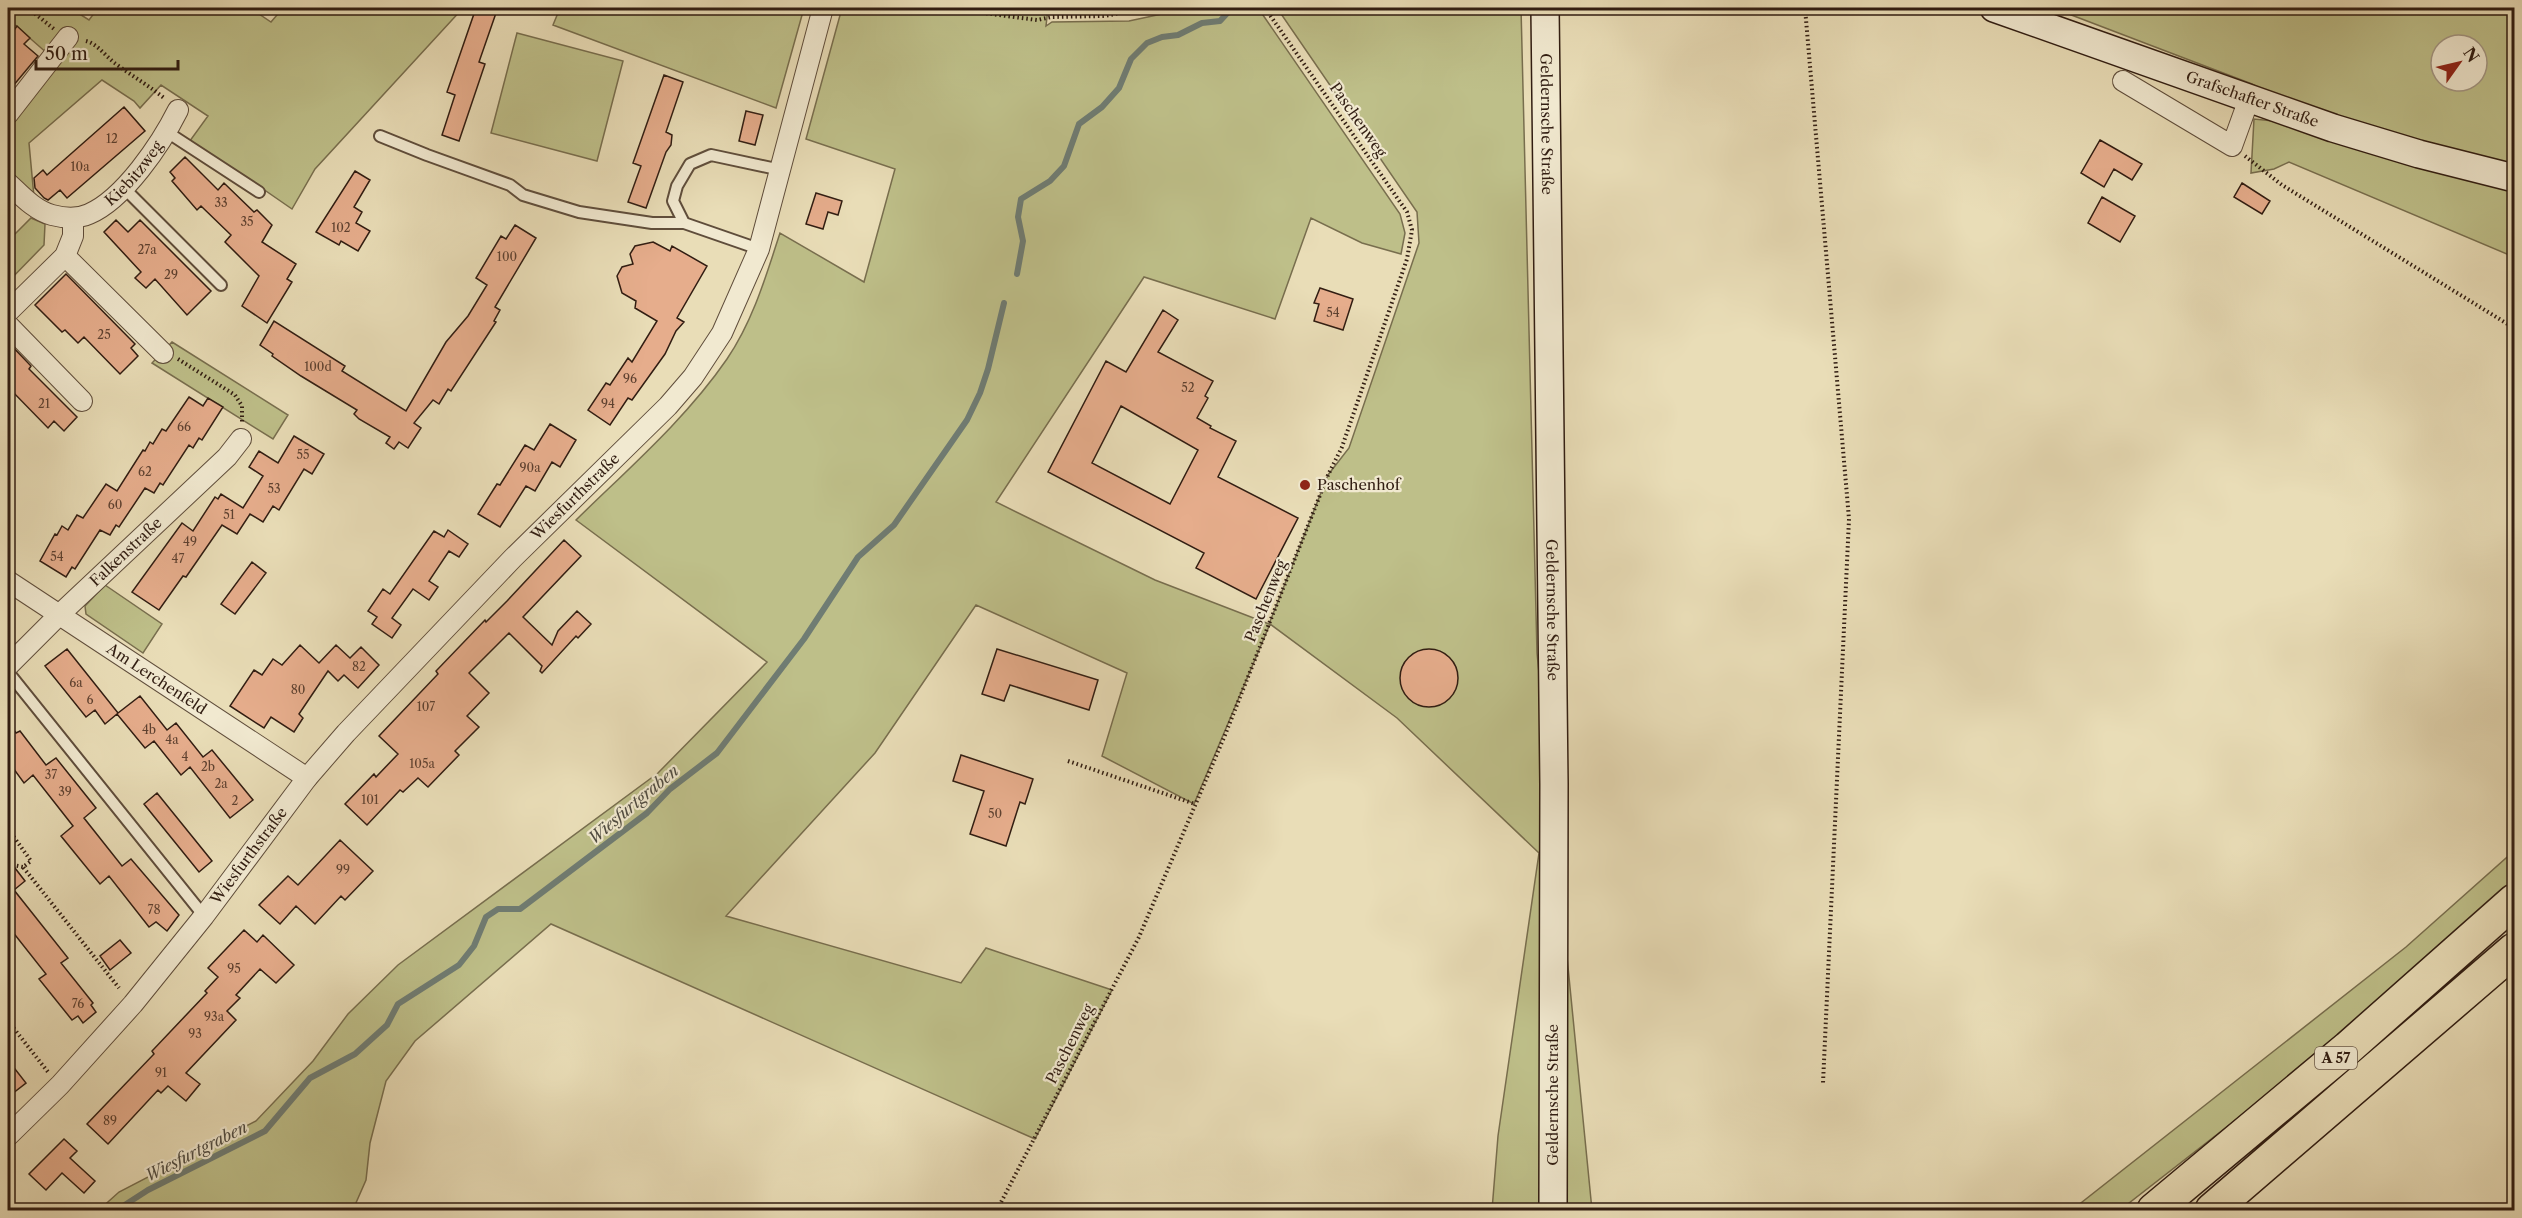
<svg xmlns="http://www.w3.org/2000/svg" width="2522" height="1218" font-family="'Libre Caslon Text',serif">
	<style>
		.green { fill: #bebf89; stroke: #786e4e; stroke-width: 1.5; fill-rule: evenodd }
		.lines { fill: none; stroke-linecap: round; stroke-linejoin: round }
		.stream { stroke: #6f7c73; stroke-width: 6 }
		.building { fill: #e6ad8c; stroke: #311d12; stroke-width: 1.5; fill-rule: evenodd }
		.lane-casing { stroke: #5f4d3b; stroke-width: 14 }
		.street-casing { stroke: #5f4d3b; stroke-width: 22 }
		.secondary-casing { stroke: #311d12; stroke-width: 30 }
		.highway-casing { stroke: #311d12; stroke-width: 36 }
		.path { stroke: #311d12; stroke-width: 4; stroke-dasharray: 1.5 3; stroke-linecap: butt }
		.lane { stroke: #f1e9d0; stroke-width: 10 }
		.street { stroke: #f1e9d0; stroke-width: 20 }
		.secondary { stroke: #f1e9d0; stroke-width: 27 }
		.highway { stroke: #e9ddb7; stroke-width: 33 }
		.poi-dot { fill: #8f2418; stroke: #f1e9d0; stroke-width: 2 }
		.labels { text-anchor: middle; stroke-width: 4.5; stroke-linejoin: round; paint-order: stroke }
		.number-label { font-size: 12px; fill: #5e4130 }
		.shield { fill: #f1e9d0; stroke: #6b5a4b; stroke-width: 1.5 }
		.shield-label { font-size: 14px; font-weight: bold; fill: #311d12 }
		.street-label { font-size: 15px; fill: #311d12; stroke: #f1e9d0 }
		.poi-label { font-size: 15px; fill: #311d12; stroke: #f1e9d0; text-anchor: start }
		.water-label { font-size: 16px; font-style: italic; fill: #504c42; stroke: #f1e9d0 }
	</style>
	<rect width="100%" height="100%" fill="#e9ddb7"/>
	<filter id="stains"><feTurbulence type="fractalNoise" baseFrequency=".00333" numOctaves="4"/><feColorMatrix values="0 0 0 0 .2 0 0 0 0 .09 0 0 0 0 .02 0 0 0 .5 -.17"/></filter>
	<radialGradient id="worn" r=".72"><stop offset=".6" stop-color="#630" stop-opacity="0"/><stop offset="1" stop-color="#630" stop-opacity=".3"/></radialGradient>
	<path class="green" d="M 8,8 L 70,8 L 89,20 L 98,8 L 250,8 L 271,22 L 283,8 L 463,8 L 315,169 L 292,209 L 263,189 L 257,197 L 184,149 L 208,116 L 161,85 L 140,108 L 134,101 L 102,80 L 29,143 L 34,197 L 8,174 L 8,108 L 48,54 L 8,19 Z
		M 560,8 L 804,8 L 776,108 L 553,25 Z
		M 842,8 L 1048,8 L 1046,26 L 1052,22 L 1129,21 L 1190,8 L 1258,8 L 1265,18 L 1400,214 L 1405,233 L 1401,254 L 1362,243 L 1311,218 L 1275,319 L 1144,277 L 996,502 L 1155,580 L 1269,624 L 1328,475 L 1349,448 L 1419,243 L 1417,212 L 1277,8 L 1521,8 L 1537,653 L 1592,1210 L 1492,1210 L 1498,1136 L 1539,853 L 1397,718 L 1270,624 L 1194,804 L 1102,756 L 1127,673 L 976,605 L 875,753 L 726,916 L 961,983 L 986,948 L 1112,990 L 1035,1139 L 551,924 L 415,1041 L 386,1081 L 370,1143 L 366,1180 L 355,1205 L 350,1210 L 99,1210 L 119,1192 L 256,1121 L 313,1061 L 348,1014 L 398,965 L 658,773 L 767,662 L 576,520 C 628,469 685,420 727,359 C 753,321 766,276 780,233 L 864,282 L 895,169 L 806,139 Z
		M 2053,8 L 2514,8 L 2514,257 L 2289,162 L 2274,169 L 2251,173 L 2254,119 L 2331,127 L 2252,84 ZM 2441,45 L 2477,45 L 2477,81 L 2441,81 Z
		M 517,33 L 623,61 L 597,161 L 491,133 Z
		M 31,218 L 45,224 L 44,245 L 8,282 L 8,241 Z
		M 172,342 L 288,415 L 273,439 L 152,363 Z
		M 105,585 L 162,624 L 143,653 L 86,614 L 85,606 Z
		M 2514,851 L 2514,882 L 2341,1038 L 2120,1210 L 2072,1210 L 2406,947 Z"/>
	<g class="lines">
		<path class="stream" d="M 1017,274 L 1023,241 L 1018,217 L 1021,199 L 1050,181 L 1064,166 L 1079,124 L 1102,107 L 1119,88 L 1131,59 L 1147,43 L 1162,37 L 1178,35 L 1202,23 L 1220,21 L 1232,8
			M 117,1210 L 148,1190 L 265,1131 L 310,1078 L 355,1054 L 387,1025 L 398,1004 L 459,965 L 474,946 L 486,917 L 498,909 L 520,909 L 647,813 L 670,789 L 717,753 L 804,639 L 858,557 L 894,525 L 967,420 L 980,393 L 988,369 L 1004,303"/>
	</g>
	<path class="building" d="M 476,8 L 496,13 L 479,62 L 485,64 L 459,141 L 442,135 L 455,95 L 447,92 Z
		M 17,26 L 30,38 L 24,44 L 38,56 L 8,92 L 8,29 L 12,33 Z
		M 664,75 L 683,82 L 666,132 L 672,135 L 671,145 L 666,152 L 646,208 L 628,202 L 641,166 L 633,163 Z
		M 124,107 L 145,131 L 67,198 L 60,190 L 48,200 L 44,198 L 35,188 L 34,178 L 43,170 L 47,175 Z
		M 746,111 L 763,115 L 755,145 L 739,141 Z
		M 2100,140 L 2142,164 L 2132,180 L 2114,169 L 2104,187 L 2081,173 Z
		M 185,157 L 218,190 L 224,183 L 254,212 L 257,210 L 272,225 L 262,242 L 296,264 L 287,279 L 292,282 L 267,323 L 242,306 L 259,276 L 225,242 L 231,235 L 201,206 L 197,210 L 172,181 L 175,178 L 170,172 Z
		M 355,171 L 370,180 L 354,207 L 362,212 L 356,223 L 370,231 L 358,251 L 341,241 L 339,245 L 316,232 Z
		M 2242,183 L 2270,201 L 2262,214 L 2234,197 Z
		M 816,193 L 842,201 L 838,215 L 828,212 L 823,229 L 806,224 Z
		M 2102,197 L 2135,216 L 2120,242 L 2088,223 Z
		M 116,220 L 128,232 L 140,220 L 211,291 L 187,315 L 155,279 L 146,288 L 135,278 L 141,272 L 104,232 Z
		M 515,225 L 536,238 L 495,307 L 500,310 L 494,321 L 496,322 L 451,391 L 448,389 L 439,404 L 433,400 L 414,423 L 421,428 L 408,448 L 399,442 L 394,449 L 386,443 L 390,437 L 359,419 L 354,414 L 357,410 L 301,376 L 272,356 L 273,354 L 260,345 L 274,321 L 345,366 L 342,371 L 406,411 L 446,342 L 468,316 L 487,285 L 476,278 L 501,236 L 506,239 Z
		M 653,242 L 670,251 L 672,246 L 707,266 L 677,318 L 684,322 L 676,331 L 665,354 L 632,400 L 628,398 L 610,425 L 588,410 L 606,383 L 610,385 L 628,358 L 632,362 L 657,321 L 635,308 L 636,301 L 622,293 L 617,276 L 622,267 L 633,264 L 630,254 L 635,246 Z
		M 66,274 L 135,344 L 131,348 L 138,356 L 120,374 L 84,337 L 78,343 L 65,330 L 62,332 L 35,305 Z
		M 1320,288 L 1353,299 L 1343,330 L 1314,321 L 1319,304 L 1314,303 Z
		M 1163,310 L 1178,320 L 1158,352 L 1213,381 L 1205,396 L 1208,398 L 1197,418 L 1211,426 L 1210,428 L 1236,441 L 1218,477 L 1298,518 L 1256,599 L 1196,568 L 1204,553 L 1048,472 L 1106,361 L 1126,372 ZM 1121,406 L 1198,450 L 1170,504 L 1092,463 Z
		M 8,342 L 31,366 L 29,369 L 77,417 L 64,431 L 54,421 L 48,428 L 8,387 Z
		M 189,397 L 203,406 L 208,398 L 223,407 L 202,440 L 199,438 L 193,448 L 189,445 L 163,485 L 160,483 L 154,493 L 145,488 L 119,527 L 116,525 L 110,535 L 100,530 L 75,569 L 72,567 L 66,577 L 40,561 L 55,534 L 57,535 L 62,526 L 68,530 L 77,515 L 83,518 L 106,484 L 117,491 L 143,450 L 145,451 L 150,442 L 153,444 L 162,429 L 166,431 Z
		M 550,424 L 576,440 L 560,467 L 552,462 L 535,491 L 526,486 L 500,527 L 478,514 L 497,484 L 500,485 L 525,445 L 534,450 Z
		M 294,436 L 324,454 L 312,474 L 304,469 L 279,510 L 273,506 L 263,522 L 250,514 L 237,534 L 222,525 L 186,577 L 183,576 L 159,610 L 132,592 L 182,523 L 193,531 L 215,497 L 218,499 L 221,494 L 243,508 L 263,476 L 249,467 L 259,451 L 278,463 Z
		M 448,530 L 468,544 L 459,557 L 449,551 L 429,581 L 438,587 L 429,600 L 413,589 L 392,618 L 401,625 L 392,638 L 372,624 L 377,617 L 368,611 L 383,589 L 390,594 L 434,531 L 444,537 Z
		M 564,540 L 581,556 L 523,617 L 552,645 L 558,631 L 577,611 L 591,624 L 578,638 L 576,636 L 542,673 L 540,671 L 542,666 L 509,633 L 469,673 L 489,693 L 467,716 L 479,727 L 455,751 L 459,755 L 428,787 L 418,778 L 403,792 L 400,790 L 367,825 L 345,804 L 374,774 L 376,777 L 398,754 L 379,736 L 438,674 L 436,671 L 485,620 L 486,622 L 507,601 Z
		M 252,562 L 266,573 L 235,614 L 221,604 Z
		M 300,645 L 319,663 L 336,645 L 350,658 L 361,647 L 379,665 L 358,688 L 344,675 L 338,681 L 328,671 L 299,714 L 303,718 L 294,732 L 271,717 L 264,728 L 230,706 L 254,670 L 262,675 L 273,659 L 282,665 Z
		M 67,649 L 118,713 L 140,696 L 167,730 L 176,723 L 203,757 L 212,750 L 253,800 L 230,818 L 190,767 L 181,775 L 154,741 L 145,748 L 117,714 L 105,724 L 95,710 L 86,717 L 45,666 Z
		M 997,649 L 1098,680 L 1089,710 L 1010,685 L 1004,701 L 982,694 Z
		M1400 678a29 29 0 1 1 58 0a29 29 0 1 1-58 0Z
		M 8,722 L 16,733 L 20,731 L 46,765 L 56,758 L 96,808 L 84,818 L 122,866 L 131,859 L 179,915 L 167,931 L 156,922 L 149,927 L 109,876 L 100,884 L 61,836 L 73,826 L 33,775 L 24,783 L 8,761 Z
		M 961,755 L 1033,779 L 1025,804 L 1020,802 L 1006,846 L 970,834 L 984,791 L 953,781 Z
		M 157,793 L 212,861 L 199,872 L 144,804 Z
		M 340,840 L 373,871 L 345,900 L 341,896 L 315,924 L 296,906 L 280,924 L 259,905 L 288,876 L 298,885 Z
		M 8,859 L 25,881 L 14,890 L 68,958 L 61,963 L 93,1003 L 91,1005 L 96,1012 L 83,1023 L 78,1016 L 72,1020 L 39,979 L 46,974 L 8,926 Z
		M 244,930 L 257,942 L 263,935 L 294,965 L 276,983 L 260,969 L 236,995 L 240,998 L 227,1011 L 236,1020 L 186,1073 L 200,1084 L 186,1101 L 168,1086 L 161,1093 L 158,1090 L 108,1144 L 87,1124 L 154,1054 L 152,1051 L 207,993 L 205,991 L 218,977 L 208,968 Z
		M 120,940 L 131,953 L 110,970 L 100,956 Z
		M 8,1060 L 26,1083 L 8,1097 Z
		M 64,1139 L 77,1151 L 70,1158 L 95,1181 L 84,1193 L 62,1173 L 46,1190 L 29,1174 Z"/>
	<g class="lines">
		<defs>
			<path id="lane" d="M 167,132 L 259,192
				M 380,136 L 427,155 L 510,185 L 523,195 L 579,212 L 652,223 L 684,223
				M 123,187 L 221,285
				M 759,249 L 684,223 L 673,201 L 677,186 L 690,164 L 711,155 L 781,170
				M 8,672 L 204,916"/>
			<g id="street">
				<path d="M 2123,81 L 2232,146 L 2249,99"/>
				<path d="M 8,114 L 68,37"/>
				<path id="s1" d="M 8,183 C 21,195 34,210 52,215 C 63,218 78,219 89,214 C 124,199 161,144 178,110"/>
				<path d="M 65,256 L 163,353"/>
				<path d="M 8,312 L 65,256 L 73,236 L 73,218"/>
				<path d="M 8,325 L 82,401"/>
				<path id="s2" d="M 8,581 L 307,778"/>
				<path id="s3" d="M 8,666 L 59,615 L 227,457 L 241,439"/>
				<path id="s4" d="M 8,1136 L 60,1085 L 133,1004 L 204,916 L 307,778 L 346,733 L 513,558 L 668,406 L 693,377 L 722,333 L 759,249 L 823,8"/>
			</g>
			<g id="secondary">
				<path id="s5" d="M 1545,8 L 1554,784 L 1553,1210"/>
				<path id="s6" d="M 1994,8 L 2333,128 L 2419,154 L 2514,178"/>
			</g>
			<path id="highway" d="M 2154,1210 L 2348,1048 L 2514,901
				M 2212,1210 L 2514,950"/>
		</defs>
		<use href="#lane" class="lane-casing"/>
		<use href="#street" class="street-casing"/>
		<use href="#secondary" class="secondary-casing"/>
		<use href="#highway" class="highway-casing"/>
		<path class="path" d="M 28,8 L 54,29
			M 946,8 L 1037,20 L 1051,17 L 1104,16 L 1148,8
			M 1805,8 L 1849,519 L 1823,1083
			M 86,41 C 98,44 106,57 116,64 C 132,76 148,85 164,98
			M 2245,156 L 2282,185 L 2514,328
			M 178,359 L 235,395 L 242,406 L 242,423
			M 1068,761 L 1195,804
			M 11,833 L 31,861 L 23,867 L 119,988
			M 8,864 L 23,867
			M 8,1021 L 48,1072
			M 997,1210 L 1139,937 L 1225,735 L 1328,475 L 1342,447 L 1407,259 L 1412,230 L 1407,212 L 1265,8"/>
		<use href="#lane" class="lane"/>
		<use href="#street" class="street"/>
		<use href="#secondary" class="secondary"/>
		<use href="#highway" class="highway"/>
	</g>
	<circle class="poi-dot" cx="1305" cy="485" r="6"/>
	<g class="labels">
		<g class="number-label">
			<text x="112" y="143">12</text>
			<text x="80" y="171">10a</text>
			<text x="221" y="207">33</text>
			<text x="247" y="226">35</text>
			<text x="341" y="232">102</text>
			<text x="147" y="254">27a</text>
			<text x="507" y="261">100</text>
			<text x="171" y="279">29</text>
			<text x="1333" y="317">54</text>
			<text x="104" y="339">25</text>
			<text x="318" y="371">100d</text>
			<text x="630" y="383">96</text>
			<text x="1188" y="392">52</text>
			<text x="44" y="408">21</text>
			<text x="608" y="408">94</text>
			<text x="184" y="431">66</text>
			<text x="303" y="459">55</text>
			<text x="530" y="472">90a</text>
			<text x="145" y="476">62</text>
			<text x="274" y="493">53</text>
			<text x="115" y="509">60</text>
			<text x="229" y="519">51</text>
			<text x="190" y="546">49</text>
			<text x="57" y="561">54</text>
			<text x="178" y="563">47</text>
			<text x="359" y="671">82</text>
			<text x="76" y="687">6a</text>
			<text x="298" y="694">80</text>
			<text x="90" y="704">6</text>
			<text x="426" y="711">107</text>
			<text x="149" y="734">4b</text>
			<text x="172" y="744">4a</text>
			<text x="185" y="761">4</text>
			<text x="422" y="768">105a</text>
			<text x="208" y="771">2b</text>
			<text x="51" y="779">37</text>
			<text x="221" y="788">2a</text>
			<text x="65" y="796">39</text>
			<text x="370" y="804">101</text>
			<text x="235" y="805">2</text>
			<text x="995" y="818">50</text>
			<text x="343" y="874">99</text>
			<text x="154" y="914">78</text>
			<text x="234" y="973">95</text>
			<text x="78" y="1008">76</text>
			<text x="214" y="1021">93a</text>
			<text x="195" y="1038">93</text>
			<text x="161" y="1077">91</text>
			<text x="110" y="1125">89</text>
		</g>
		<rect class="shield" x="2315" y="1047" width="42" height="22" rx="4.5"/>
		<g class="shield-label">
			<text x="2336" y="1063">A 57</text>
		</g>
		<g class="street-label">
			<text dy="5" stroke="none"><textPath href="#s6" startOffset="274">Grafschafter Straße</textPath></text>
			<text transform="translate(1358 120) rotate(55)" y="5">Paschenweg</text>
			<text dy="5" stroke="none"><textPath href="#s5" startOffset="116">Geldernsche Straße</textPath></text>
			<text dy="5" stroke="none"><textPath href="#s1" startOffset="154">Kiebitzweg</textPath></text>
			<text dy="5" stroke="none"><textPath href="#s4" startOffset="856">Wiesfurthstraße</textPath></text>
			<text dy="5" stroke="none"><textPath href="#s3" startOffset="164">Falkenstraße</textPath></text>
			<text transform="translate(1266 601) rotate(-68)" y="5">Paschenweg</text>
			<text dy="5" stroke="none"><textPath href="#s5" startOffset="602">Geldernsche Straße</textPath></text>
			<text dy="5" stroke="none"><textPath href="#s2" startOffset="178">Am Lerchenfeld</textPath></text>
			<text dy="5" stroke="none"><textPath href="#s4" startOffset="370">Wiesfurthstraße</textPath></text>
			<text transform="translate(1070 1044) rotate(-63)" y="5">Paschenweg</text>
			<text transform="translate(1553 1095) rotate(-90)" y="5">Geldernsche Straße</text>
		</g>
		<g class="poi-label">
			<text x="1317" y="490">Paschenhof</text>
		</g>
		<g class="water-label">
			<text transform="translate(633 804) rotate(-40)" y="6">Wiesfurtgraben</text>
			<text transform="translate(196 1151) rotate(-27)" y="6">Wiesfurtgraben</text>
		</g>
	</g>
	<rect width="2522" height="1218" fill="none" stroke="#e9ddb7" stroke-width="30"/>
	<rect x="9" y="9" width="2504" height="1200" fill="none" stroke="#311d12" stroke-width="3"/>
	<rect x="15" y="15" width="2492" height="1188" fill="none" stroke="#311d12" stroke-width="1.5"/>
	<g transform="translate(2459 63) rotate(56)"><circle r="28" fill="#f1e9d0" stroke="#a49784" stroke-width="1.5"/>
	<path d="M0-4.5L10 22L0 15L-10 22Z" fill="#8f2418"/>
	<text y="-9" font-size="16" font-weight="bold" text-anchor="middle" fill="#311d12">N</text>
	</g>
	<path d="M36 60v9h142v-9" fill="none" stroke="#311d12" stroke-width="3"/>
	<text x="45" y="60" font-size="18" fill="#311d12" stroke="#f1e9d0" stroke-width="4.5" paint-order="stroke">50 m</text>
	<rect width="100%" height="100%" filter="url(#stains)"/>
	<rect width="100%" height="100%" fill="url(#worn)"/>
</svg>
